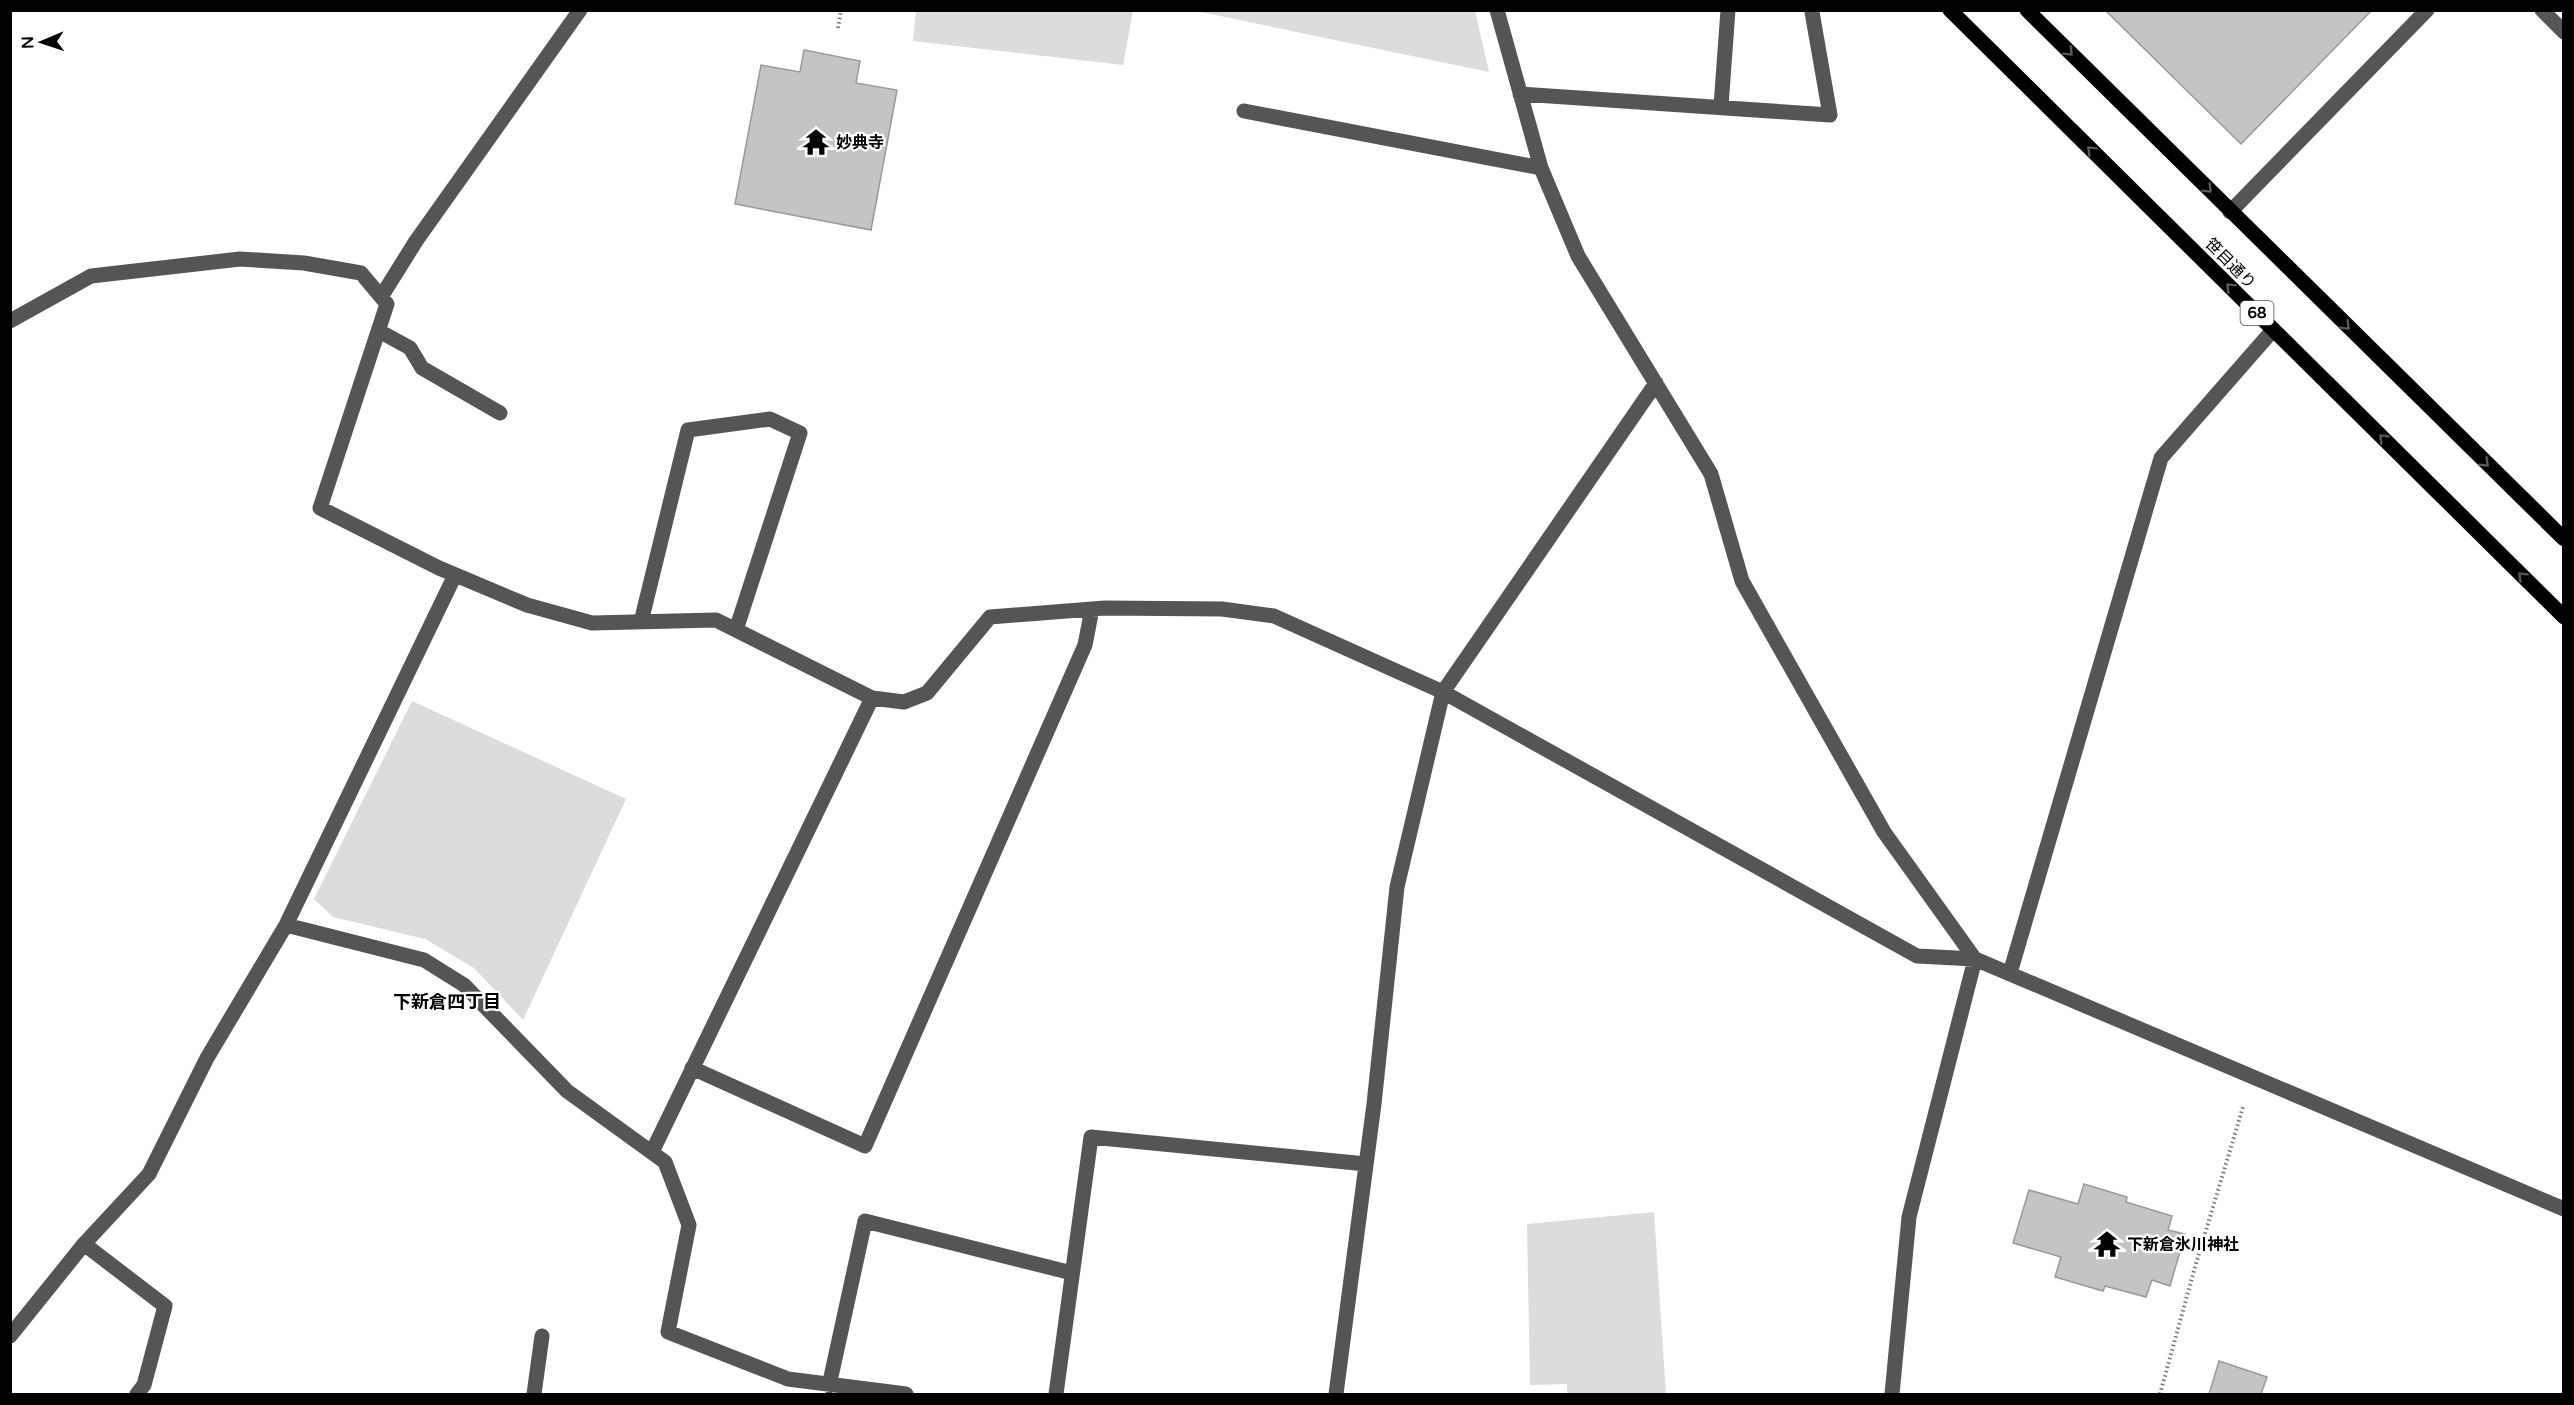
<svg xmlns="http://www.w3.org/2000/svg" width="2574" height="1405" font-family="'Varela Round','Noto Sans JP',sans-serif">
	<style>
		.green { fill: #dcdcdc }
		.building { fill: #c4c4c4; stroke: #999; stroke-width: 1.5 }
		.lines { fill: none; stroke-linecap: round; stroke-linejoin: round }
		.path { stroke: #777; stroke-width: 4; stroke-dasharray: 1.5 3; stroke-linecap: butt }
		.minor { stroke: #555; stroke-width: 15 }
		.major { stroke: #000; stroke-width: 15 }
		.oneway { stroke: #595959 }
		.labels { text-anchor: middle; stroke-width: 4.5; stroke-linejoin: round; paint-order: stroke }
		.shield { fill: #fff; stroke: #4c4c4c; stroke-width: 1.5 }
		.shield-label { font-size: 15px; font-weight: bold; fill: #000 }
		.poi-label { font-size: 16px; font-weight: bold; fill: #000; stroke: #fff; text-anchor: start }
		.street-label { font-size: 16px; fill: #000; stroke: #fff }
		.neighbourhood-label { font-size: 18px; font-weight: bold; fill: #000; stroke: #fff }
	</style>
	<rect width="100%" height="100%" fill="#fff"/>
	<path class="green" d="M 916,11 L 916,10 L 1133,11 L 1123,65 L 913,41 Z
		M 1196,11 L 1475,11 L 1489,72 Z
		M 412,701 L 626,799 L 523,1020 L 474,968 L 425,939 L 333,917 L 314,899 Z
		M 1654,1212 L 1666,1394 L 1567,1394 L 1567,1384 L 1530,1385 L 1527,1224 Z"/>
	<path class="building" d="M 2105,10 L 2372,10 L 2241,144 Z
		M 804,50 L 860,61 L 856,83 L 897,90 L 871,230 L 735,204 L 761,65 L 800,72 Z
		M 2084,1184 L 2127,1197 L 2126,1202 L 2172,1216 L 2168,1230 L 2185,1234 L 2170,1286 L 2152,1280 L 2146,1297 L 2105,1286 L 2103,1291 L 2055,1277 L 2061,1257 L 2013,1243 L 2029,1190 L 2078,1204 Z
		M 2219,1361 L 2267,1377 L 2261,1394 L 2209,1394 Z"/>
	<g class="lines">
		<path class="path" d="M 838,28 L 841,10
			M 2160,1394 L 2195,1267 L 2243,1107"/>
		<path class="minor" d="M 1497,10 L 1541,168 L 1578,256 L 1711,474 L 1742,581 L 1884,832 L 1975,959
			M 2542,10 L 2564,32
			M 1520,94 L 1830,115 L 1812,12
			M 1721,106 L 1728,10
			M 1244,111 L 1541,168
			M 2230,212 L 2427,10
			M 381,297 L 416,241 L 580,10
			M 10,321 L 91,276 L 240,259 L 304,263 L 361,273 L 387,304 L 320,508 L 439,568 L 527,605 L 592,623 L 716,620 L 872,698 L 904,702 L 927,693 L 990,617 L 1105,608 L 1222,609 L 1274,616 L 1443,692 L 1917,956 L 1975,959 L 2564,1209
			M 379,331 L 410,348 L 422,368 L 500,413
			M 641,622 L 688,430 L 770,419 L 800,433 L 736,630
			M 286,925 L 424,960 L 464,985 L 567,1091 L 665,1162 L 689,1225 L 668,1332 L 788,1379 L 906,1394
			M 2010,973 L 2161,458 L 2273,330
			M 692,1068 L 865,1146 L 1085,645 L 1092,609
			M 652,1152 L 872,698
			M 84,1244 L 165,1306 L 144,1385 L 137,1394
			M 10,1336 L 84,1244 L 149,1174 L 207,1058 L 286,925 L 455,575
			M 829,1386 L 865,1221 L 1072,1273
			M 534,1394 L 542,1336
			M 1056,1394 L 1091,1137 L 1366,1164
			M 1336,1394 L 1374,1104 L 1397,887 L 1443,692 L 1656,383
			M 1892,1394 L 1909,1217 L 1975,959"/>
		<path class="major" d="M 1950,10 L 2564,617
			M 2027,10 L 2564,539"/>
	</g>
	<defs><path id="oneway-chevron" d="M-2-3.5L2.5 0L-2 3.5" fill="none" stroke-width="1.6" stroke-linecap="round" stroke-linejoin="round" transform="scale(1.5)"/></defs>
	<g class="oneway">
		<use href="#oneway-chevron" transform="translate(2069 52) rotate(45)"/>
		<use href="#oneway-chevron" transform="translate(2091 150) rotate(-135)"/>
		<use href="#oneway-chevron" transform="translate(2208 189) rotate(45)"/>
		<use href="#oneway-chevron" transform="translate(2230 287) rotate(-135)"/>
		<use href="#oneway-chevron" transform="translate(2346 326) rotate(45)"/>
		<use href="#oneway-chevron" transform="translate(2383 438) rotate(-135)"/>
		<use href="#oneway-chevron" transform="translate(2485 463) rotate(45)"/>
		<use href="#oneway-chevron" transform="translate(2522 576) rotate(-135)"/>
	</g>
	<defs>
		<symbol id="temple-bare" viewBox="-9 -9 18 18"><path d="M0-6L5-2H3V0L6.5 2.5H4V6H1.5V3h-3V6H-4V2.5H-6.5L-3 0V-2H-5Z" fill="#000" stroke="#fff" stroke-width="2.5" paint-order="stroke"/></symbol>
	</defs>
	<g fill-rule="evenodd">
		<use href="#temple-bare" x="797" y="123" width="38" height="38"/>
		<use href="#temple-bare" x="2088" y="1225" width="38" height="38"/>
	</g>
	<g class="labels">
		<rect class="shield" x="2240.5" y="301" width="33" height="24" rx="4.5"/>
		<g class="shield-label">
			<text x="2257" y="318">68</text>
		</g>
		<g class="poi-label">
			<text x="836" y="148">妙典寺</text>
			<text x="2127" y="1250">下新倉氷川神社</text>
		</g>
		<g class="street-label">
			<text transform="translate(2231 263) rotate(45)" y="6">笹目通り</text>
		</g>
		<g class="neighbourhood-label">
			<text x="447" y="1008">下新倉四丁目</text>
		</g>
	</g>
	<rect width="2574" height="1405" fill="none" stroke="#000000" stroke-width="24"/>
	<g transform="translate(42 42) rotate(268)" stroke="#ffffff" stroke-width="4.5" paint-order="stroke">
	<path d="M0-4.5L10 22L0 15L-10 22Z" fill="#000000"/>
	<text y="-9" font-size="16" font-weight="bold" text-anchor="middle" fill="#000000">N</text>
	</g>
</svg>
